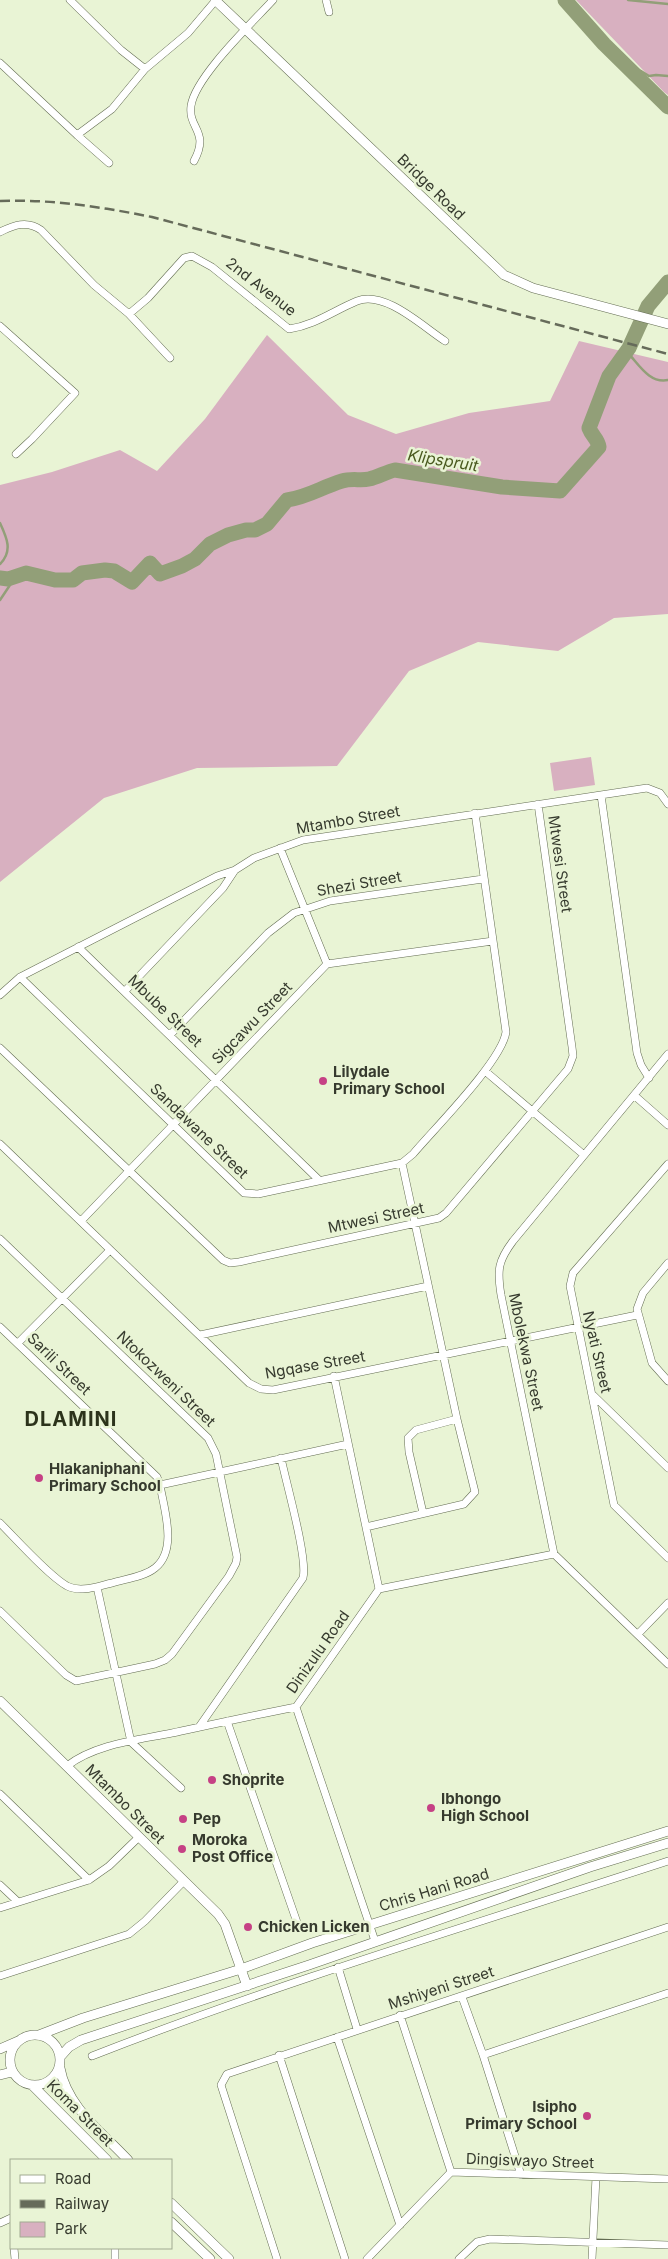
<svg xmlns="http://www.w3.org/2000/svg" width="668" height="2259" font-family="Inter,sans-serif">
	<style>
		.green { fill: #d8b0c0 }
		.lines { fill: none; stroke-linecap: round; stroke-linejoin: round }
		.stream { stroke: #929f78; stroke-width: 2.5 }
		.river { stroke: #929f78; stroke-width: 15 }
		.street-casing { stroke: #636c52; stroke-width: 8 }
		.secondary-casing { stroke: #636c52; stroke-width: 10 }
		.street { stroke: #fff; stroke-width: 7 }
		.secondary { stroke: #fff; stroke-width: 9 }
		.rail { stroke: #666b5a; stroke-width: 2.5; stroke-dasharray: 10 5; stroke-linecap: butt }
		.poi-dot { fill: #c64185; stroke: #e9f4d5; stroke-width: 2 }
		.labels { text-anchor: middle; stroke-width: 5; stroke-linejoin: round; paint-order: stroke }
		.street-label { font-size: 15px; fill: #363a2e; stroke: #e9f4d5 }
		.poi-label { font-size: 15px; font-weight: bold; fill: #363a2e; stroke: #e9f4d5; text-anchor: start }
		.water-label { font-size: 16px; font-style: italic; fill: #4a5a1f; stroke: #e9f4d5 }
		.district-label { font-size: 20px; font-weight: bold; letter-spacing: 1px; fill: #2c331b; stroke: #e9f4d5 }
	</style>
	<rect width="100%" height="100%" fill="#e9f4d5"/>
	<path class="green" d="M 576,0 L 668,0 L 668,95 L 664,92 Z
		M 267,335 L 348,415 L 396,434 L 469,413 L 550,401 L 579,341 L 668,362 L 668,614 L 614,618 L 558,651 L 478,642 L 409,671 L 337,766 L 197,768 L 104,798 L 0,882 L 0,485 L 52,472 L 120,450 L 157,471 L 205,419 Z
		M 591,757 L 595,785 L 554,791 L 550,763 Z"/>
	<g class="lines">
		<path class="stream" d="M 628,0 L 668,4
			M 629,69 L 641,71 L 649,76 L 656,75 L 668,76
			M 627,352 C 638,363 649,384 668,380
			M 0,523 C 7,538 13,551 0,564
			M 0,572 L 6,579
			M 0,600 L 16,576"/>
		<path class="river" d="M 565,0 L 604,44 L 668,107
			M 0,578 L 8,579 L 26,573 L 55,580 L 73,580 L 82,573 L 105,570 L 114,571 L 132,582 L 150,563 L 160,574 L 182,566 L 195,559 L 210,544 L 228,535 L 246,530 L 255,530 L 267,524 L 287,500 C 308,497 322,487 342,481 C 352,478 361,481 369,479 C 378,477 386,472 395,470 L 502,487 L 560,491 L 599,447 C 598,439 592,436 589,428 L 609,376 L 629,348 L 648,306 L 668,282"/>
		<defs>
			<path id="street" d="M 70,0 L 121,50 L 145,69
				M 326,0 L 329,12
				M 0,63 L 77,135 L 109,163
				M 77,135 L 112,109 L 145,69 L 188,33 L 216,0
				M 194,161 C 210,131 188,129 191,106 C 195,77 252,23 273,0
				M 0,232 C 14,225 27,220 41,230 L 94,285 L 129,314 L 170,358
				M 129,314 L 148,298 L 184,258 L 192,256 L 212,267 L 289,329 C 315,325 333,311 357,301 C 385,290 423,327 445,341
				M 0,326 L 75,393 L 32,439 L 16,454
				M 601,795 L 637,1053 L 641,1065 L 649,1078
				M 280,848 L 327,964
				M 78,947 L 319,1180
				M 20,977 L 244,1193 L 258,1194 L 402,1163 L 413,1154 C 434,1129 502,1061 506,1032 L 475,813
				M 125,991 L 223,888 L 235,870
				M 0,995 L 20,977 L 217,876 L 235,870 L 254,858 L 303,840 L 647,788 L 660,793 L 668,804
				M 170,1035 L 268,933 L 294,913 L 330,901 L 483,879
				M 0,1048 L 223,1260 L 230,1263 L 239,1262 L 439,1218 L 446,1213 L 568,1069 L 573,1056 L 572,1047 L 538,804
				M 668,1054 L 513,1241 C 498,1261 497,1270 501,1295 L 554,1554 L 668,1664
				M 485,1071 L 584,1155
				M 635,1096 L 668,1125
				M 0,1144 L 249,1383 L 261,1389 L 273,1390 L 637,1315
				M 668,1164 L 573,1273 L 570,1286 L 614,1505 L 668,1558
				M 81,1221 L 327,964 L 493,941
				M 0,1239 L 208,1438 L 216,1454 L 237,1557 L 236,1563 L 229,1576 L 172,1654 L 165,1660 L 155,1664 L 76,1681 L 66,1675 L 0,1611
				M 668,1263 L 643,1293 L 637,1309 L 652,1363 L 668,1381
				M 0,1327 L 157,1477 L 160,1485 C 164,1509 178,1550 155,1568 C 144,1577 125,1579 112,1583 C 98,1586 81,1593 67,1586 C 49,1576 16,1539 0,1523
				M 200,1335 L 428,1286
				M 18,1343 L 110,1250
				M 334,1376 L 379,1589 L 296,1707 L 375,1941
				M 593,1395 L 668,1468
				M 160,1485 L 348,1444
				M 423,1513 L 409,1452 L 408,1438 L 416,1430 L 457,1419
				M 366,1527 L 464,1504 L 475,1492 L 457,1419 L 402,1163
				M 97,1587 L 131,1742 L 181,1788
				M 379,1589 L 554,1554
				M 638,1634 L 668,1603
				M 227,1721 L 299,1928
				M 199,1727 L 303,1578 C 308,1559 286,1482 281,1458
				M 67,1766 C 95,1744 138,1740 172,1733 C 214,1724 255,1715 296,1707
				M 0,1794 L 89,1880
				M 0,1885 L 17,1901
				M 0,1908 L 89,1880 L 109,1866 L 139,1837
				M 338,1967 L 357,2029
				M 0,1976 L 129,1934 L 145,1921 L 184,1881
				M 462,1997 L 483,2055 L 521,2175
				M 400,2015 L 451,2172
				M 337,2037 L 400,2225
				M 279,2055 L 345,2259
				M 483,2055 L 668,1993
				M 92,2056 C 281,1982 475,1924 668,1861
				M 0,2223 L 11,2218
				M 14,2248 L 15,2259
				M 115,2259 L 115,2248
				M 277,2259 L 221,2085 L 227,2074 L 668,1927
				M 367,2259 L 451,2172 L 668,2179
				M 459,2259 L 477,2242 L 490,2239 L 668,2245
				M 592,2259 L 596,2177"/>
			<path id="secondary" d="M 215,0 L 504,275 L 533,288 L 668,324
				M 0,1701 L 218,1914 L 225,1924 L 247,1986
				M10 2060a25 25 0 1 1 50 0a25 25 0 1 1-50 0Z
				M 39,2035 L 83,2018 L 241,1969 L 312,1943 L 668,1831
				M 0,2049 L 18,2041
				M 61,2056 L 69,2047 L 81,2040 L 309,1965 L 590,1867 L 668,1843
				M 60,2068 C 67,2107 102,2132 128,2160
				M 0,2075 L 12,2072
				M 33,2086 L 107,2160
				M 171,2203 L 229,2259
				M 171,2222 L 210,2259"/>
		</defs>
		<use href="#street" class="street-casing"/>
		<use href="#secondary" class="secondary-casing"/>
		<use href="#street" class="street"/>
		<use href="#secondary" class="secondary"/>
		<path class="rail" d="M 0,201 C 51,199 102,207 152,217 L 668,354"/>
	</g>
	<g class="poi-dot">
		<circle cx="323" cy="1081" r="5"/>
		<circle cx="39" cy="1478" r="5"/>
		<circle cx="212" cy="1780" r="5"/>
		<circle cx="431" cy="1808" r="5"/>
		<circle cx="183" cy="1819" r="5"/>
		<circle cx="182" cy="1849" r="5"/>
		<circle cx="248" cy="1927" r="5"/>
		<circle cx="587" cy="2116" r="5"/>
	</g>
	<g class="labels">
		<g class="street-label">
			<text transform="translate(431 187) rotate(44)" y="5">Bridge Road</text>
			<text transform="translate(261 287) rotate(38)" y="5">2nd Avenue</text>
			<text transform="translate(348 820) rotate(-10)" y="5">Mtambo Street</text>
			<text transform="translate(560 864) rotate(82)" y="5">Mtwesi Street</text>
			<text transform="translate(359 884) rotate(-10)" y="5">Shezi Street</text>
			<text transform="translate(165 1011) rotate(44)" y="5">Mbube Street</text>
			<text transform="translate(252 1023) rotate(-46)" y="5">Sigcawu Street</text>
			<text transform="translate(199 1131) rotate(44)" y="5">Sandawane Street</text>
			<text transform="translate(376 1218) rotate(-12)" y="5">Mtwesi Street</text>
			<text transform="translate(526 1352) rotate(78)" y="5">Mbolekwa Street</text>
			<text transform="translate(597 1352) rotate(77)" y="5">Nyati Street</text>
			<text transform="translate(59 1364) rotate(44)" y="5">Sarili Street</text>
			<text transform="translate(315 1365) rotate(-10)" y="5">Ngqase Street</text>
			<text transform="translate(166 1379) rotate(44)" y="5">Ntokozweni Street</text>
			<text transform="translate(318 1652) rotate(-55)" y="5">Dinizulu Road</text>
			<text transform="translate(125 1804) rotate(45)" y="5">Mtambo Street</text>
			<text transform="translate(434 1890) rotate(-17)" y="5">Chris Hani Road</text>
			<text transform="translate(441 1988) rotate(-18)" y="5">Mshiyeni Street</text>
			<text transform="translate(80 2113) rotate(45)" y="5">Koma Street</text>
			<text transform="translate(530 2161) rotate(2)" y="5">Dingiswayo Street</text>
		</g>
		<g class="poi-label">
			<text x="333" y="1077">Lilydale<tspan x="333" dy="17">Primary School</tspan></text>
			<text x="49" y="1474">Hlakaniphani<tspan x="49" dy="17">Primary School</tspan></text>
			<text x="222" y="1785">Shoprite</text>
			<text x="441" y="1804">Ibhongo<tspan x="441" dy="17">High School</tspan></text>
			<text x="193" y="1824">Pep</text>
			<text x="192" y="1845">Moroka<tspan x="192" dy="17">Post Office</tspan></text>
			<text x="258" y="1932">Chicken Licken</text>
			<text x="577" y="2112" text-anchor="end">Isipho<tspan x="577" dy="17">Primary School</tspan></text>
		</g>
		<g class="water-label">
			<text transform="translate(443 460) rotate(9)" y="6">Klipspruit</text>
		</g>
		<g class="district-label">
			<text x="71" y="1426">DLAMINI</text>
		</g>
	</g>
	<rect x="10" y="2159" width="162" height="90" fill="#e9f4d5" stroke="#a1aa92"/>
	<rect x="20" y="2175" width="25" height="8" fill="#ffffff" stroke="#a1aa92"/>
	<text x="55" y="2184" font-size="15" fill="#363a2e">Road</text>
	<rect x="20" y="2200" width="25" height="8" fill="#666b5a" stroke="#a1aa92"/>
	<text x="55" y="2209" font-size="15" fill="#363a2e">Railway</text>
	<rect x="20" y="2222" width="25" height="15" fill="#d8b0c0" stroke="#a1aa92"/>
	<text x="55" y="2234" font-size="15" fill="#363a2e">Park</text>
</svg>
